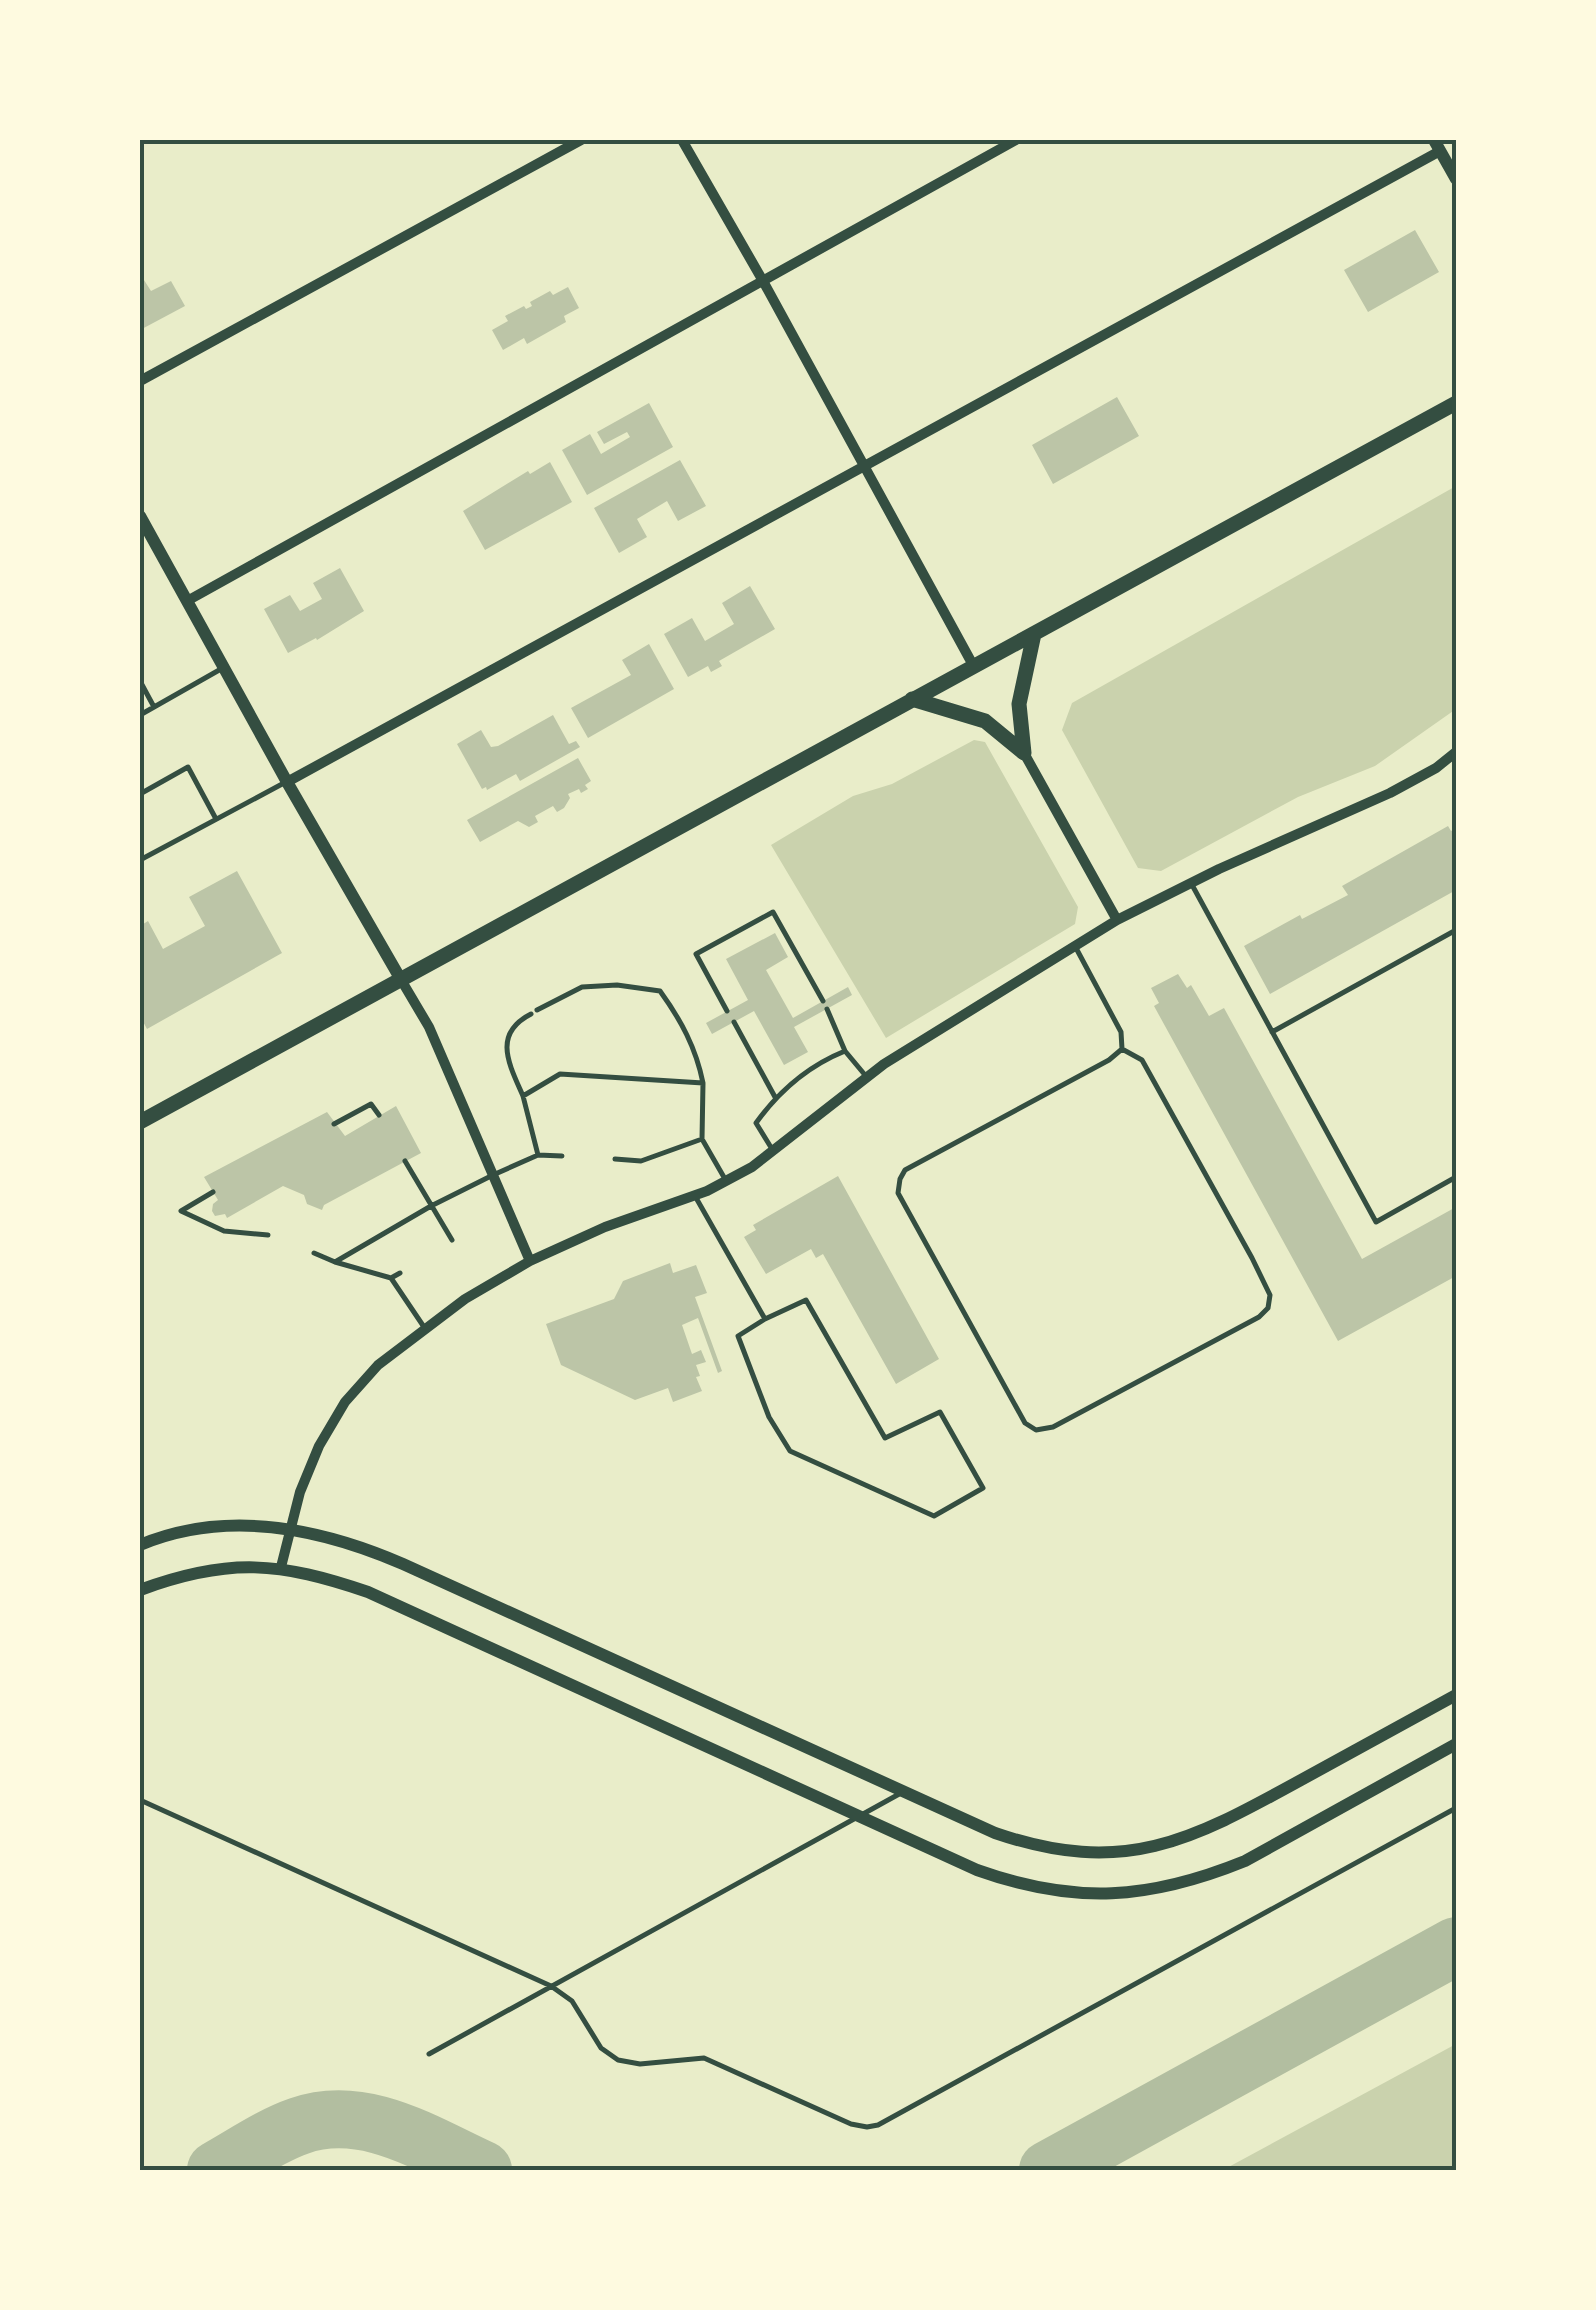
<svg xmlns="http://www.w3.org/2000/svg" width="1596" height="2310" font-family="Rubik,sans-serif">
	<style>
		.green { fill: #cad2ad }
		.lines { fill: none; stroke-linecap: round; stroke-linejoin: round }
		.taxiway { stroke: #b2bea0; stroke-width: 58 }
		.building { fill: #bcc5a7 }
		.service { stroke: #344e41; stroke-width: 5 }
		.minor { stroke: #344e41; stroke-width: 10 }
		.tertiary { stroke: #344e41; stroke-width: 12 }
		.primary { stroke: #344e41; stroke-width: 15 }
		.neatline { fill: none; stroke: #344e41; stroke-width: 4 }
	</style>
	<rect width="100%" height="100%" fill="#e9edc9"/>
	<path class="green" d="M 1456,486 L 1456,709 L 1375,766 L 1298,797 L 1161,871 L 1138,868 L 1062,730 L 1072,703 Z
		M 974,740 L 985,742 L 1078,907 L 1075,924 L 886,1038 L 771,845 L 853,796 L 892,784 Z
		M 1456,2044 L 1456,2170 L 1223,2170 Z"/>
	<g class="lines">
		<path class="taxiway" d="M 216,2170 C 243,2155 270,2136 299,2126 C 364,2103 426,2144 483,2170
			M 1048,2170 L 1456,1946"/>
	</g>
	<path class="building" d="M 1415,230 L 1439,272 L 1368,312 L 1344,270 Z
		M 144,280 L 151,291 L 171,281 L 185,306 L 140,330 L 140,282 Z
		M 568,287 L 579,308 L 564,316 L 566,322 L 527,344 L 524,338 L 503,350 L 492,330 L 508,321 L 505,316 L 524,306 L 526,309 L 532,306 L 530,302 L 550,291 L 553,295 Z
		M 1117,397 L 1139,436 L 1053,484 L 1032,445 Z
		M 649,403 L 673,447 L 587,495 L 562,450 L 590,434 L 601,454 L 630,437 L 627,432 L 604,444 L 597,432 Z
		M 680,460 L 706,506 L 678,521 L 667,501 L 637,519 L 647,537 L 619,553 L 594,508 Z
		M 550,462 L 572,502 L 485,550 L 463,511 L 528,471 L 530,474 Z
		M 340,568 L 364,611 L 317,640 L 316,638 L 288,653 L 264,609 L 290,595 L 300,611 L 322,599 L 313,583 Z
		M 750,586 L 775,629 L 719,661 L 722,666 L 711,672 L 708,666 L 688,677 L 664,634 L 692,618 L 705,641 L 734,624 L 722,603 Z
		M 649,644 L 674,689 L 588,738 L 571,708 L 631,675 L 622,660 Z
		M 553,715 L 569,744 L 576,741 L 580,747 L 520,781 L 516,774 L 487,790 L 486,787 L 482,789 L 457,744 L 481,730 L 491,747 L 498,746 Z
		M 578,758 L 591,781 L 585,785 L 588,789 L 581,793 L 579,789 L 568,794 L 570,798 L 564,808 L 557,812 L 553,806 L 535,816 L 538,822 L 529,827 L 518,821 L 480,842 L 467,820 Z
		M 1448,826 L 1451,831 L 1456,828 L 1456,890 L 1270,994 L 1244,946 L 1300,915 L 1302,919 L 1348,895 L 1342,886 Z
		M 237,871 L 282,953 L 147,1029 L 140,1016 L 140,926 L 148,921 L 163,949 L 205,926 L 189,897 Z
		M 775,933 L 788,957 L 766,970 L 793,1018 L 848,987 L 852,995 L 794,1027 L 808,1052 L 784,1065 L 754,1011 L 712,1034 L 706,1023 L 748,1000 L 726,959 Z
		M 1178,974 L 1187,988 L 1191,985 L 1209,1016 L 1224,1008 L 1362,1259 L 1456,1207 L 1456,1276 L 1338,1341 L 1154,1006 L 1159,1003 L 1151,988 Z
		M 396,1106 L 421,1153 L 324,1205 L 322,1210 L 307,1204 L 304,1195 L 283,1186 L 227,1218 L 225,1214 L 215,1216 L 212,1211 L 213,1204 L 218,1200 L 204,1177 L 327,1112 L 345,1136 Z
		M 838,1176 L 939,1359 L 896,1384 L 823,1254 L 816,1258 L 811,1249 L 766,1274 L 744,1237 L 756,1230 L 753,1225 Z
		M 670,1263 L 673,1273 L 696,1265 L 707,1293 L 695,1297 L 722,1371 L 718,1373 L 698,1318 L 682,1325 L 692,1354 L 701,1350 L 706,1362 L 696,1365 L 700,1376 L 696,1377 L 702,1391 L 673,1402 L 668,1388 L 635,1400 L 561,1365 L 546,1324 L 614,1299 L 623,1281 Z"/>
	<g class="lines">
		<path class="service" d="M 140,681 L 154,707
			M 140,715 L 221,669
			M 140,794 L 188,767 L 216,819
			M 140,860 L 284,783
			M 1191,883 L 1376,1222 L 1456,1177
			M 1076,948 L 1121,1032 L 1122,1049 L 1109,1060 L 905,1170 L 900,1179 L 898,1193 L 1025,1423 L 1036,1430 L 1053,1427 L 1259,1317 L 1268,1308 L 1270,1295 L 1252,1258 L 1142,1060 L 1122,1049
			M 827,1009 L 845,1051
			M 727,1011 L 696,954 L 773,912 L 823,1001
			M 531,1014 C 492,1034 509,1064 523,1096 L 560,1074 L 703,1083 C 696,1048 681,1020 660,991 L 617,985 L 582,987 L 537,1010
			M 734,1022 L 775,1097
			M 1272,1032 L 1456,930
			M 523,1096 L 538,1155
			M 334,1124 L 371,1104 L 379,1115
			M 702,1139 L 703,1083
			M 772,1149 L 756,1123 C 779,1091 808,1066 845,1051 L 865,1075
			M 615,1159 L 641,1161 L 702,1139 L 725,1179
			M 405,1161 L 452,1240
			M 213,1192 L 181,1211 L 224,1231 L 268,1235
			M 695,1196 L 765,1319 L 738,1336 L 769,1417 L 790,1451 L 934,1516 L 983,1488 L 940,1412 L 885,1438 L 806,1300 L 765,1319
			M 314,1253 L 335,1262 L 431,1206 L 493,1175 L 538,1155 L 562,1156
			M 335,1262 L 391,1278 L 424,1327
			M 391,1278 L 400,1273
			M 140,1800 L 551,1986 L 572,2001 L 601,2048 L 618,2060 L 640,2064 L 704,2058 L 851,2124 L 867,2127 L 878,2125 L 1456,1808
			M 429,2054 L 901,1793"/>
		<path class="minor" d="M 682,140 L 763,281 L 973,665
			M 140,381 L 581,140
			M 187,601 L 1016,140
			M 1024,753 L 1117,920
			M 287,782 L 1440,151
			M 400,978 L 429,1027 L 530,1261
			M 281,1567 L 300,1492 L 319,1446 L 345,1402 L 378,1365 L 465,1299 L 530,1261 L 605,1227 L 707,1191 L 752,1167 L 884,1064 L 1117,920 L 1219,869 L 1390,793 L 1436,768 L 1456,752"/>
		<path class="tertiary" d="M 1434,140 L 1456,179
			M 140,516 L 287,782 L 400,978
			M 140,1545 C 226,1509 320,1528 403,1564 L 995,1833 C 1124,1877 1190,1841 1301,1780 C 1352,1752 1404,1724 1456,1695
			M 140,1590 C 229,1557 280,1562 368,1592 L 977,1870 C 1075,1905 1149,1900 1245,1861 L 1456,1744"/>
		<path class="primary" d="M 912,699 L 985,721 L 1024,753
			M 1024,753 L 1019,704 L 1034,634
			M 140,1122 L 1456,403"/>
	</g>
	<rect width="1596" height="2310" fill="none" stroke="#fefae0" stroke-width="285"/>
	<rect x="142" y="142" width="1312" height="2026" class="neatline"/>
</svg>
